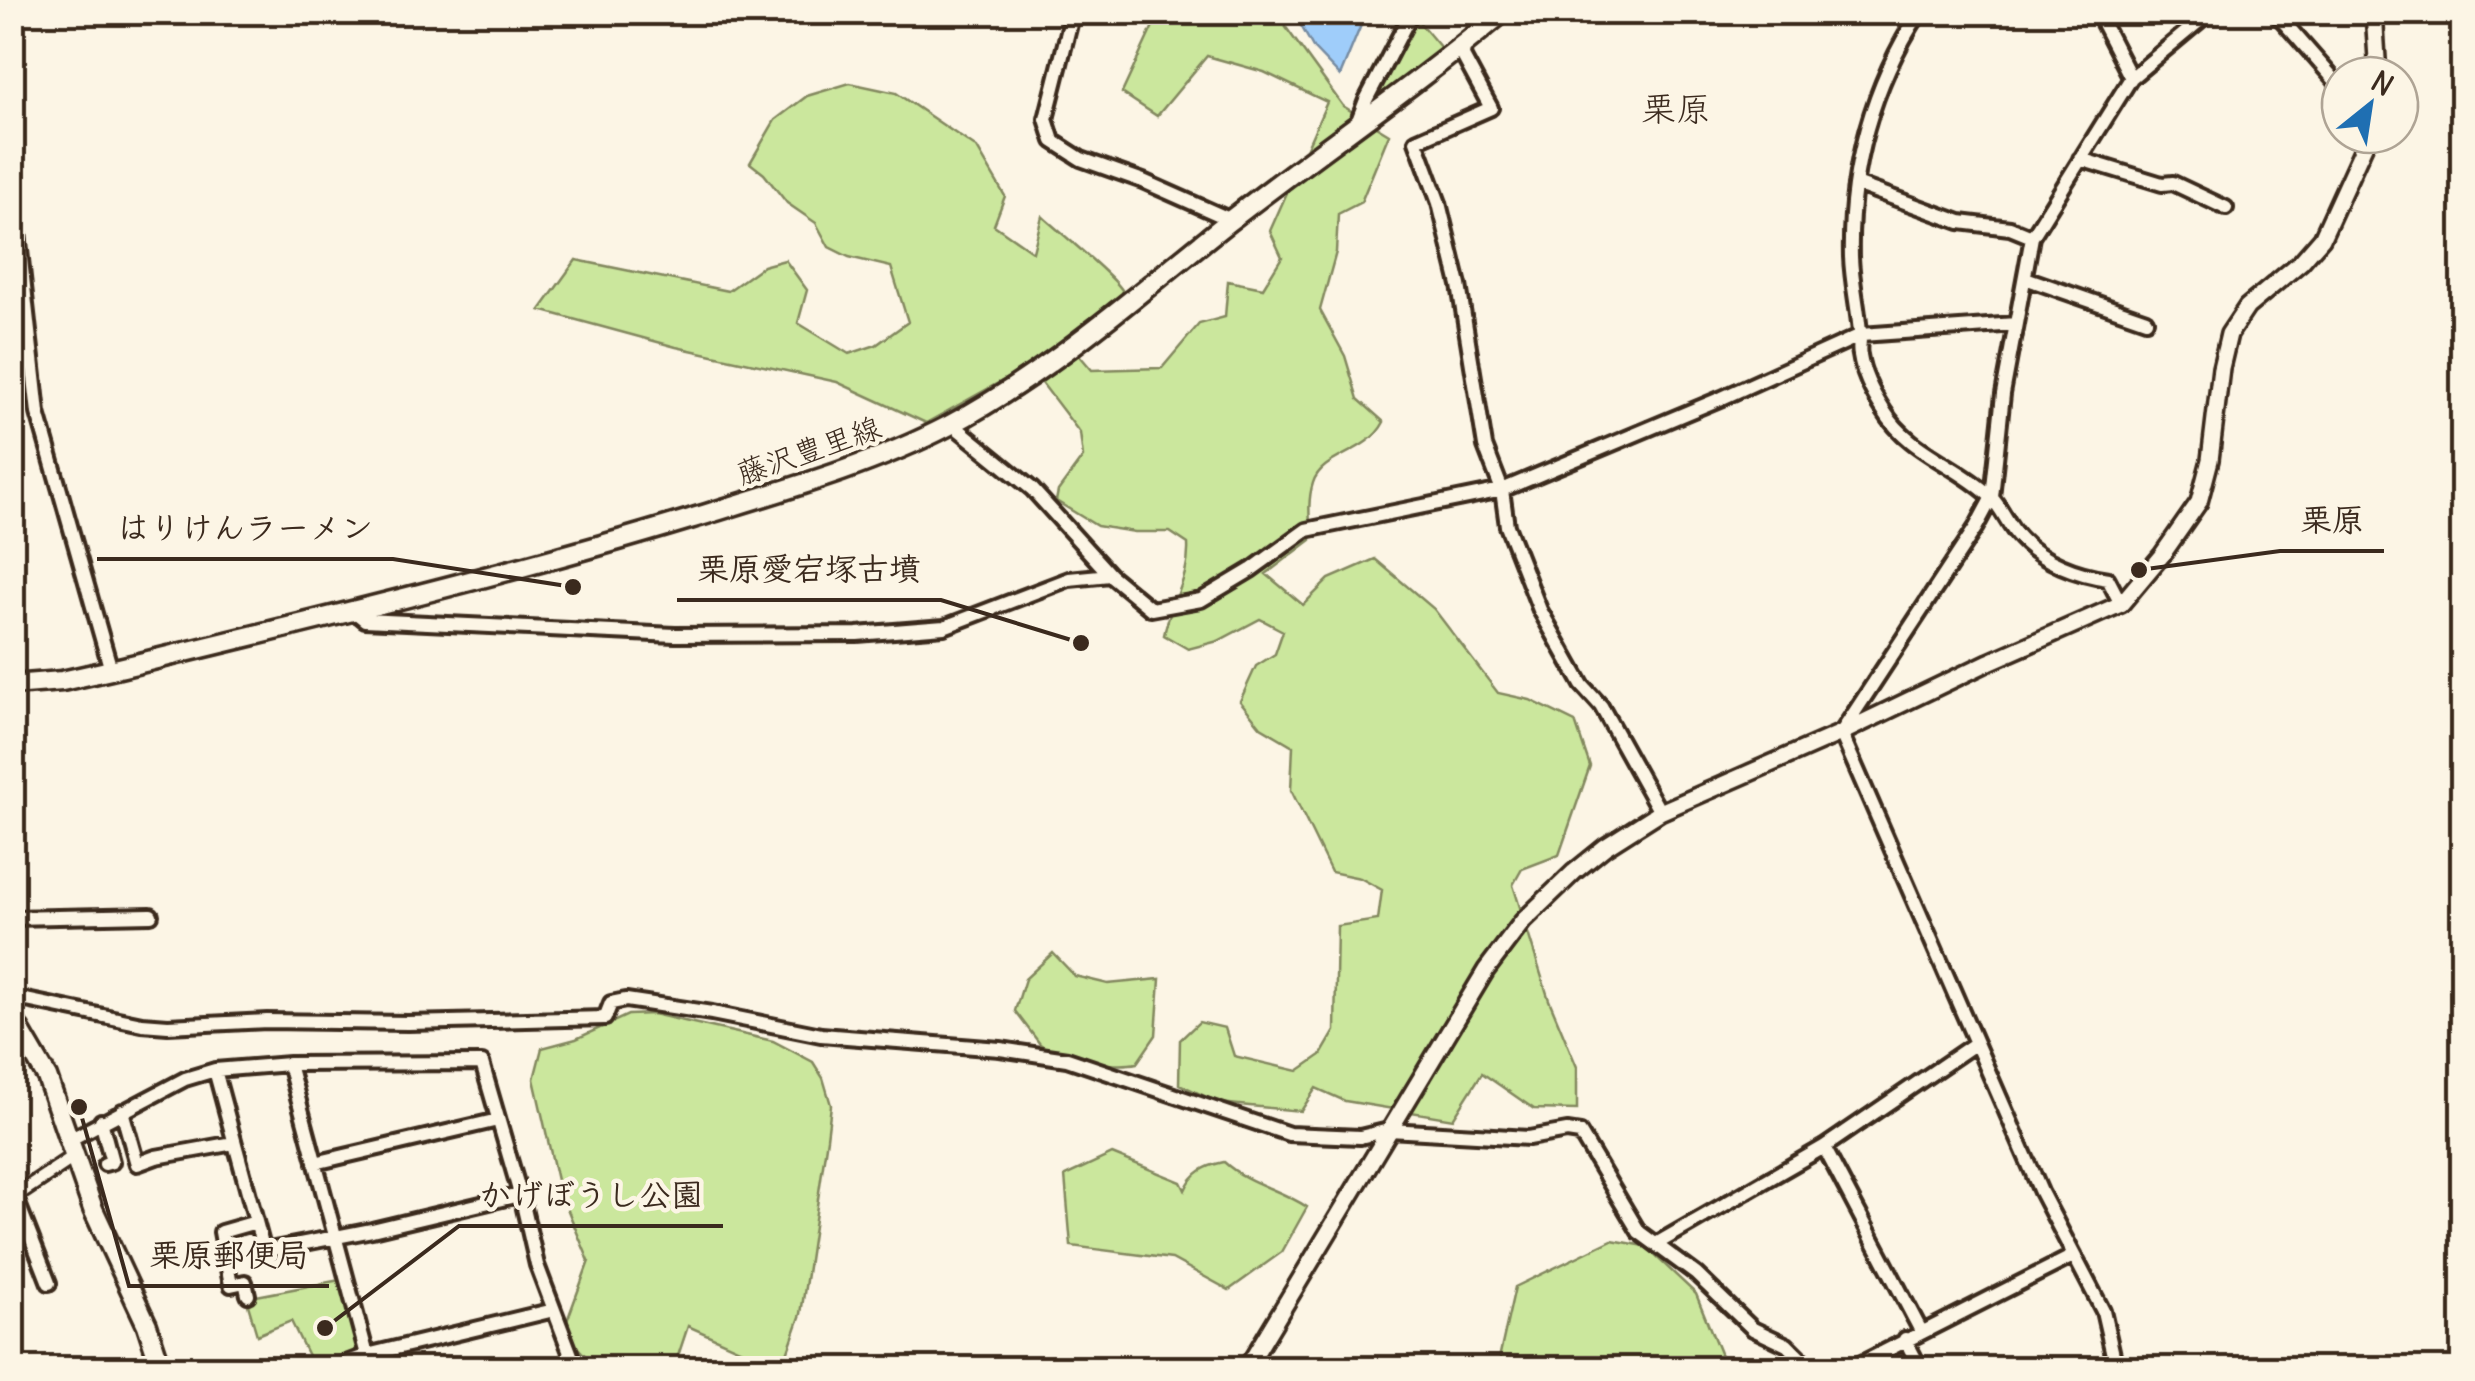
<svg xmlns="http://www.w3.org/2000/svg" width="2475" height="1381" font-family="Delius,'Klee One',sans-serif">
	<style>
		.green { fill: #cbe79d; stroke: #83885e; stroke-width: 2.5 }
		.water { fill: #9fcdfa; stroke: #778ca2; stroke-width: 2.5 }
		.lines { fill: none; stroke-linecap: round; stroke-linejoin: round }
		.minor-casing { stroke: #3b2a1e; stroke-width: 20 }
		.tertiary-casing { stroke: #3b2a1e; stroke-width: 22 }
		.secondary-casing { stroke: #3b2a1e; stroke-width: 25 }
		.minor { stroke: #fcf5e5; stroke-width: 12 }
		.tertiary { stroke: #fcf5e5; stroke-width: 15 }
		.secondary { stroke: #fcf5e5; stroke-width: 18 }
		.labels { text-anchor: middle; stroke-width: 9; stroke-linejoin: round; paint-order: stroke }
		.street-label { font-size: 30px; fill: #3b2a1e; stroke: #fcf5e5 }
		.quarter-label { font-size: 35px; fill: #3b2a1e; stroke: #fcf5e5 }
		.leader { fill: none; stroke: #3b2a1e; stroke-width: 4 }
		.callout-dot { fill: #3b2a1e; stroke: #fcf5e5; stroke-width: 4 }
		.callout-label { font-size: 32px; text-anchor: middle; font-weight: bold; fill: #3b2a1e; stroke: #fcf5e5; stroke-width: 9; stroke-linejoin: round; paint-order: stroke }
	</style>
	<rect width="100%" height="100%" fill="#fcf5e5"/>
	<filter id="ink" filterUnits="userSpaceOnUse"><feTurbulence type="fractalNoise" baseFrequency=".01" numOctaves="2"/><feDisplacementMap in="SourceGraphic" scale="20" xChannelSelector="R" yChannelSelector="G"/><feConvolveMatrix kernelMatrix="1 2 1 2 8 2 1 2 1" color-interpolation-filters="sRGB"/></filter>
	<g filter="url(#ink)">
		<path class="green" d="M 1159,13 C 1179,13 1195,21 1214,21 C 1227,21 1234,15 1245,13 C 1257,10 1273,13 1285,13 L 1285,26 L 1343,106 L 1389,134 L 1361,202 L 1338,214 L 1336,252 L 1320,310 L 1345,356 L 1358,399 L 1384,422 C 1367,455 1322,454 1313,483 C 1307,501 1310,522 1311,540 L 1266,574 L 1303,605 L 1329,579 L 1375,559 L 1434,609 L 1498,693 L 1530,700 L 1575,722 L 1590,766 L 1559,855 L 1522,869 L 1513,885 L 1549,1000 L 1577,1067 L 1577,1110 L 1534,1109 L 1482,1073 L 1453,1119 L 1345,1101 L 1316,1088 L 1301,1111 L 1219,1103 L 1179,1084 L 1180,1040 L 1199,1022 L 1225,1028 L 1234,1056 L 1298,1071 L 1321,1055 L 1335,1031 L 1337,926 L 1378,920 L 1382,890 L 1360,878 L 1331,872 L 1291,790 L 1293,746 L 1261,727 L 1240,701 L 1256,666 L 1275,654 L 1283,631 L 1260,619 L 1218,641 L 1188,649 L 1164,635 C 1171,601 1190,579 1188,544 L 1170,532 L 1135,532 L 1097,526 L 1056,501 L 1058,491 L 1083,457 L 1080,433 L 1029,366 L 926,423 L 837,382 L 676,347 L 540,310 L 576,260 L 728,291 L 763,266 L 785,260 L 807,290 L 798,323 L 849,354 L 876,345 L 908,322 L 891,267 L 849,257 L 829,247 L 816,223 L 787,203 L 764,174 L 750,163 L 775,120 L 807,96 L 850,83 L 896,93 L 977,148 L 1005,196 L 994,225 L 1033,252 L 1042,216 C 1057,230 1119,280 1123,292 L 1112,306 L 1069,343 L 1092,370 L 1162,368 L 1199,324 L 1225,317 L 1228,281 L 1263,288 L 1282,257 L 1270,231 L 1327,102 L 1264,72 L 1207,56 L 1157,116 L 1122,93 Z
			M 1414,16 L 1441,48 L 1373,103 L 1373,97 Z
			M 1053,953 L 1075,976 L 1108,984 L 1160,979 L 1156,1035 L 1137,1063 C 1113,1068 1093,1059 1069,1066 L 1040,1044 L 1015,1011 L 1025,979 Z
			M 653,1014 L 773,1041 L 813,1062 L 823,1078 L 831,1105 L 827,1138 L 801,1314 L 782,1368 L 688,1326 L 674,1368 L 597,1368 L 563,1332 L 589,1261 L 559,1189 L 534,1079 L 542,1048 L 576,1039 L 628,1015 Z
			M 1112,1154 L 1181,1182 L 1185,1190 C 1193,1172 1205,1166 1224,1162 C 1248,1184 1280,1189 1307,1207 L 1282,1252 L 1229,1290 L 1172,1259 L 1071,1246 L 1065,1176 Z
			M 1612,1240 L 1645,1246 L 1696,1294 L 1726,1368 L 1502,1368 L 1500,1354 L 1515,1287 Z
			M 340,1280 L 360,1352 L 314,1368 L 291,1321 L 257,1335 L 246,1298 Z"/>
		<path class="water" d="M 1294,13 L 1366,13 L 1340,76 L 1314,49 Z"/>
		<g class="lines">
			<defs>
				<path id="minor" d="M 1073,12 L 1046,119 L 1053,141 L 1081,159 L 1143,181 L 1231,220
					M 1920,12 C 1872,85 1849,170 1851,257 C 1852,283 1858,307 1860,333 C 1861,340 1858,348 1860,355 C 1863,375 1873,394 1884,411 C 1908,451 1955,464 1989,495 C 2002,507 2008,526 2020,538 C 2042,562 2078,575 2108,579 L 2121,604
					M 2097,12 L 2131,78
					M 2275,12 L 2340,86
					M 1464,45 L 1463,56 L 1491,108 L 1416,141 L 1439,203 L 1459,285 L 1485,446 L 1502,490 L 1507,526 L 1540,610 L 1582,685 L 1601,706 L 1660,812
					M 1356,126 L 1366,100 L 1412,12
					M 2080,159 L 2162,184 L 2173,183 L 2226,208
					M 12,178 L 38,413 L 111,670
					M 1856,184 L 1960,222 L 2010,228 L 2032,237
					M 2025,278 L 2146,320
					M 952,424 L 1032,489 L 1110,575 L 1151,609 L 1201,600 L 1251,570 L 1306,530 L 1502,490 L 1722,398 L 1861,335 L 2016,324
					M 354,611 L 365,620 L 675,635 L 857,634 L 944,627 L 1069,579 L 1110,575
					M 12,918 L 151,915
					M 12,997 L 142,1024 L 168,1026 L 267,1021 L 408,1023 L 605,1018 L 611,1003 L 626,1000 L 712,1013 L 821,1035 L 1000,1049 L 1067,1059 L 1289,1134 L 1360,1137 L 1389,1130 L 1529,1138 L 1567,1131 L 1580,1133 L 1639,1232 L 1696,1274 L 1753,1329 L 1787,1345 L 1810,1368
					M 289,1064 L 367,1355
					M 215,1070 L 264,1251 L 372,1230 L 519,1195
					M 122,1111 L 137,1164 L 156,1157 L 234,1143
					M 101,1121 L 112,1162 L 105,1164
					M 71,1139 L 185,1079 L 215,1070 L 289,1064 L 482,1063 L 523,1204 L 537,1265 L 576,1368
					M 1824,1147 L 1921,1331
					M 315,1163 L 498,1120
					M 15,1196 L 49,1283
					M 12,1198 L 75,1156
					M 1656,1244 L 1824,1147 L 1976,1043
					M 248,1295 L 245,1282 L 231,1285 L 221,1232 L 256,1222
					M 1905,1339 L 1920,1368
					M 333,1368 L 367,1355 L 554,1310
					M 1852,1368 L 2073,1256
					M 2116,1368 L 2103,1311 L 2041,1192 L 1841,733 L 1976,527 L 1992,497 L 2003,394 L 2032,237 L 2131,78 L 2210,12"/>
				<path id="tertiary" d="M 2374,12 L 2378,75
					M 367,1355 L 368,1368
					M 1247,1368 L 1486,970 L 1523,921 L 1574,872 L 1605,847 L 1660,812 L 1841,733 L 1989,662 L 2121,604 L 2162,555 L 2199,502 L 2210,460 L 2221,368 L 2229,334 L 2247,307 L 2301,262 L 2322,238 L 2369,135"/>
				<path id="secondary" d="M 12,685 L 62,681 L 111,670 C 305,623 499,577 690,519 C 777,492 867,468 948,426 C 1052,371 1137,294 1228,222 C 1319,151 1415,86 1503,12
					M 12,1017 L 47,1077 L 93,1209 L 147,1325 L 161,1368"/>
			</defs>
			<use href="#minor" class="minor-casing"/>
			<use href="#tertiary" class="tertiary-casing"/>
			<use href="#secondary" class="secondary-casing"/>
			<use href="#minor" class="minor"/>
			<use href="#tertiary" class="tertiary"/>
			<use href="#secondary" class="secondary"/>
		</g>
	</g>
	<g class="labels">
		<g class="street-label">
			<text transform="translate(809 451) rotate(-19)" y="10">藤沢豊里線</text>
		</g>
		<g class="quarter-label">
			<text x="1676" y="121">栗原</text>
		</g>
	</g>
	<path class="leader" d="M2139 570L2280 551H2384M573 587L393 559H97M1081 643L941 600H677M325 1328L459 1226H723M79 1107L129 1286H329"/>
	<g class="callout-dot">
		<circle cx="2139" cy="570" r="10"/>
		<circle cx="573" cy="587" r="10"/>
		<circle cx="1081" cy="643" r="10"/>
		<circle cx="325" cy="1328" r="10"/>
		<circle cx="79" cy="1107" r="10"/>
	</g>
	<g class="callout-label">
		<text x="2332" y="531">栗原</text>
		<text x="245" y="539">はりけんラーメン</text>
		<text x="809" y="580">栗原愛宕塚古墳</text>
		<text x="591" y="1206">かげぼうし公園</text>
		<text x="229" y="1266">栗原郵便局</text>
	</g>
	<rect width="2475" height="1381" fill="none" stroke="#fcf5e5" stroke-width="50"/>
	<rect x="25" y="25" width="2425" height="1331" fill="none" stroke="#3b2a1e" stroke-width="4" filter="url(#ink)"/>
	<g transform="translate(2370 105) rotate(30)"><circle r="48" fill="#fcf5e5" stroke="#afa495" stroke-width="2.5"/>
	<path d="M0-8L18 38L0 25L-18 38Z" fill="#1f6fb2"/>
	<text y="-15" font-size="28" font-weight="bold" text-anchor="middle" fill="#3b2a1e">N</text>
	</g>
</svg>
